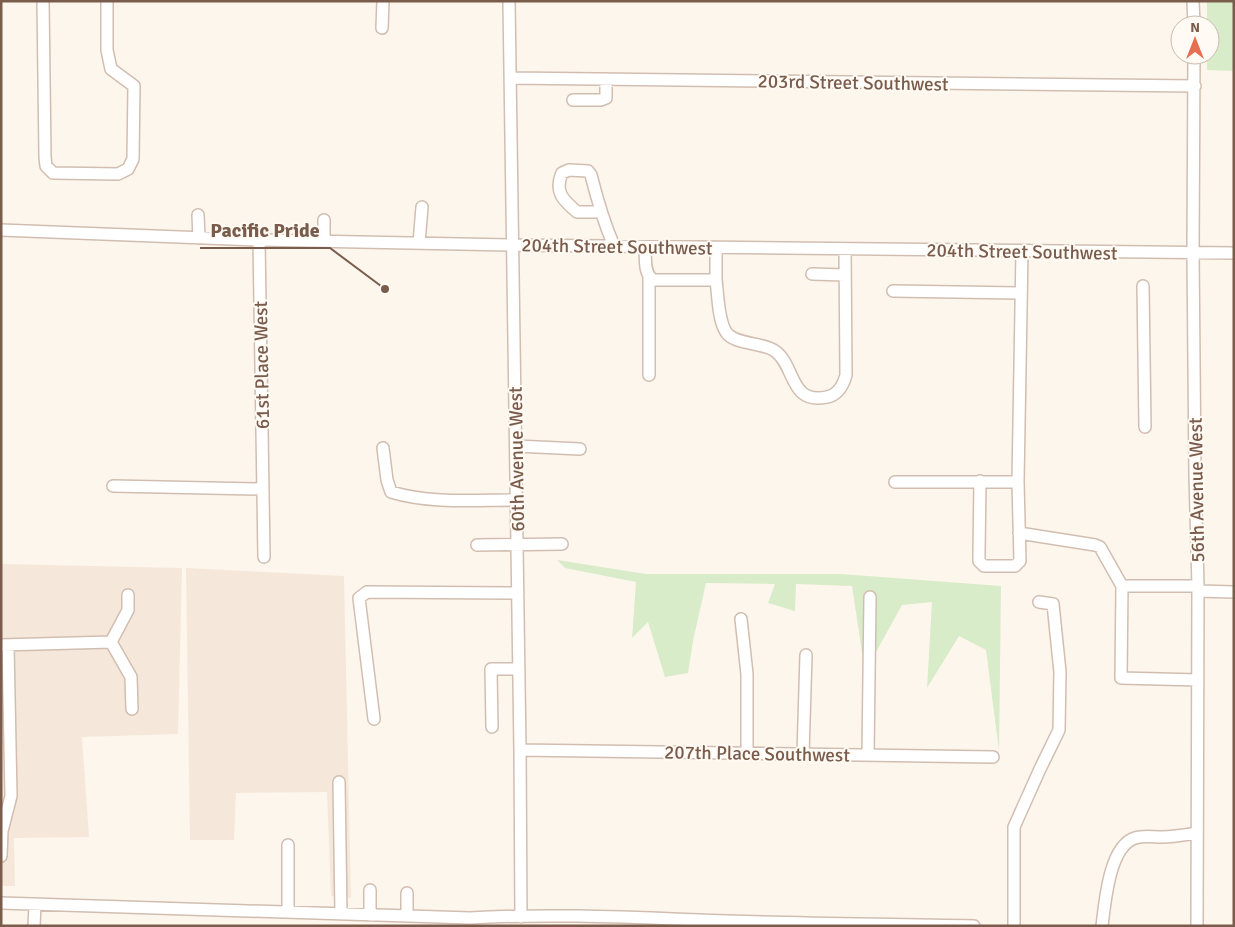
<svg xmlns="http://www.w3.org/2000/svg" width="1235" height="927" font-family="Signika,sans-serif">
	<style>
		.residential { fill: #f5e8da }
		.green { fill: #d8ecc9 }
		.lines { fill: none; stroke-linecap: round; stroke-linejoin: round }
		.minor-casing { stroke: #d1beb0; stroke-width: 14 }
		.minor { stroke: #fff; stroke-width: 11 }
		.labels { text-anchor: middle; stroke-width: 4; stroke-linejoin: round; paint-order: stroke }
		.street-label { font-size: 19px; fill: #7a5c4d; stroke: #fffaf3 }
		.leader { fill: none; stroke: #7a5c4d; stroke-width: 2 }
		.callout-dot { fill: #7a5c4d; stroke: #fffaf3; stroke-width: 2 }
		.callout-label { font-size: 20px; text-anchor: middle; font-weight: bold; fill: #7a5c4d; stroke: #fffaf3; stroke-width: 4; stroke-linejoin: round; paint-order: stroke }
	</style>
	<rect width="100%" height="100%" fill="#fdf6ec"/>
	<path class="residential" d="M 1,564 L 182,568 L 178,734 L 82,737 L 89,837 L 14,838 L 15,886 L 1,886 Z
		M 186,568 L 344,576 L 351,898 L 331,896 L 327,792 L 236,793 L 234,840 L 190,840 Z"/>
	<path class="green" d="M 1207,1 L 1234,1 L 1234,71 L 1207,70 L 1207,55 L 1210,55 L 1210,25 L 1207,25 Z
		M 557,560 L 646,574 L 841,574 L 1001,586 L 999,751 L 986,650 L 959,636 L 927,688 L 932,602 L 902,605 L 865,672 L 852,586 L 796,584 L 795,611 L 768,603 L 775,584 L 706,583 L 693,641 L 688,673 L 665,677 L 648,622 L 632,638 L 636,582 L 565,568 Z"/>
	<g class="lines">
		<defs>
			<path id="minor" d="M 43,1 L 45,157 L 46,166 L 53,173 L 118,174 L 128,169 L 133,159 L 134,86 L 111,69 L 107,50 L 107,1
				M 509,1 L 520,750 L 521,917
				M 1193,1 L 1194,25
				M 382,28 L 383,1
				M 1194,55 L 1193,251 L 1195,475 L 1198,586 L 1197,926
				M 511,78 L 1195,86
				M 573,100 L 601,100 L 606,98 L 606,79
				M 601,212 L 577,212 C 563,200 554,192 562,173 L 569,170 L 588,171 L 591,175 C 597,199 604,223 614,246
				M 198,215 L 199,238
				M 324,220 L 324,241
				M 1,230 L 259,240 L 512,245 L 1234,253
				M 259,240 L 264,557
				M 419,243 L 422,207
				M 645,247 C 646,257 643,275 654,280 L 716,280 L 716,248
				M 812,274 L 845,275
				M 649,277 L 649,375
				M 716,280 C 718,294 718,320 726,332 C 734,345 763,342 775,351 C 796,366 789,405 827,397 C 838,395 843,386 846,375 L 845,249
				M 1143,286 L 1145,427
				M 893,291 L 1021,293
				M 516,446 L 580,449
				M 383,448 L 387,480 L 391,492 C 431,504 475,500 516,500
				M 980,481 L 979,553 L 979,561 L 984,566 L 1015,566 L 1020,561 L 1018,482
				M 895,482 L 1018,482 L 1022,251
				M 113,486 L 262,489
				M 1019,533 L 1095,545 L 1100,547 L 1122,586
				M 477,545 L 562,544
				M 1198,591 L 1234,592
				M 741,619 L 747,674 L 747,753
				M 111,642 L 131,677 L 132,709
				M 111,642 L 128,610 L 128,595
				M 1,645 L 111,642
				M 1198,680 L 1121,678 L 1122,586 L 1198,586
				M 374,719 L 359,598 L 367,592 L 518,593
				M 492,727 L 491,669 L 519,669
				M 520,750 L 993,757
				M 803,754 L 806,655
				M 868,755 L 870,597
				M 339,782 L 341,914
				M 288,845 L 288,912
				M 1,856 L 2,831 L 11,796 L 8,645
				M 370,890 L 370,915
				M 407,893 L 407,916
				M 1,903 L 470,918 C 555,913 642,918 728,921 C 810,924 892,924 974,926
				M 34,926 L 35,904
				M 1014,926 L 1014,827 L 1040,769 L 1059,730 L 1060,672 L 1053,604 L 1039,602
				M 1102,926 C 1105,903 1109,846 1135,838 C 1144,835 1153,837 1162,837 C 1174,837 1185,835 1197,833"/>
		</defs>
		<use href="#minor" class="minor-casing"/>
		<use href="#minor" class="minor"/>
	</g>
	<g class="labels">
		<g class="street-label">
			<text transform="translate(853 82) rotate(1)" y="7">203rd Street Southwest</text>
			<text transform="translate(617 246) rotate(1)" y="7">204th Street Southwest</text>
			<text transform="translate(1022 251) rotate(1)" y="7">204th Street Southwest</text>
			<text transform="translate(261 365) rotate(-91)" y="7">61st Place West</text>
			<text transform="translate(516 459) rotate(-91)" y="7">60th Avenue West</text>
			<text transform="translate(1196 490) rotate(-91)" y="7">56th Avenue West</text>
			<text transform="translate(757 753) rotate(1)" y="7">207th Place Southwest</text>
		</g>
	</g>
	<path class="leader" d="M385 289L330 248H200"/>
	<circle class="callout-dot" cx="385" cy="289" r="5"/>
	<g class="callout-label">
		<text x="265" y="237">Pacific Pride</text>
	</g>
	<rect width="1235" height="927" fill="none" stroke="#7a5c4d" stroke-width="5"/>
	<g transform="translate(1195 40)"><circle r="24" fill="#fffaf3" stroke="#cabbb1"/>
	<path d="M0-4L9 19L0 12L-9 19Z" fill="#e76f51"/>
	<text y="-8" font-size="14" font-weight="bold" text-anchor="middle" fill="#7a5c4d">N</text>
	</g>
</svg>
